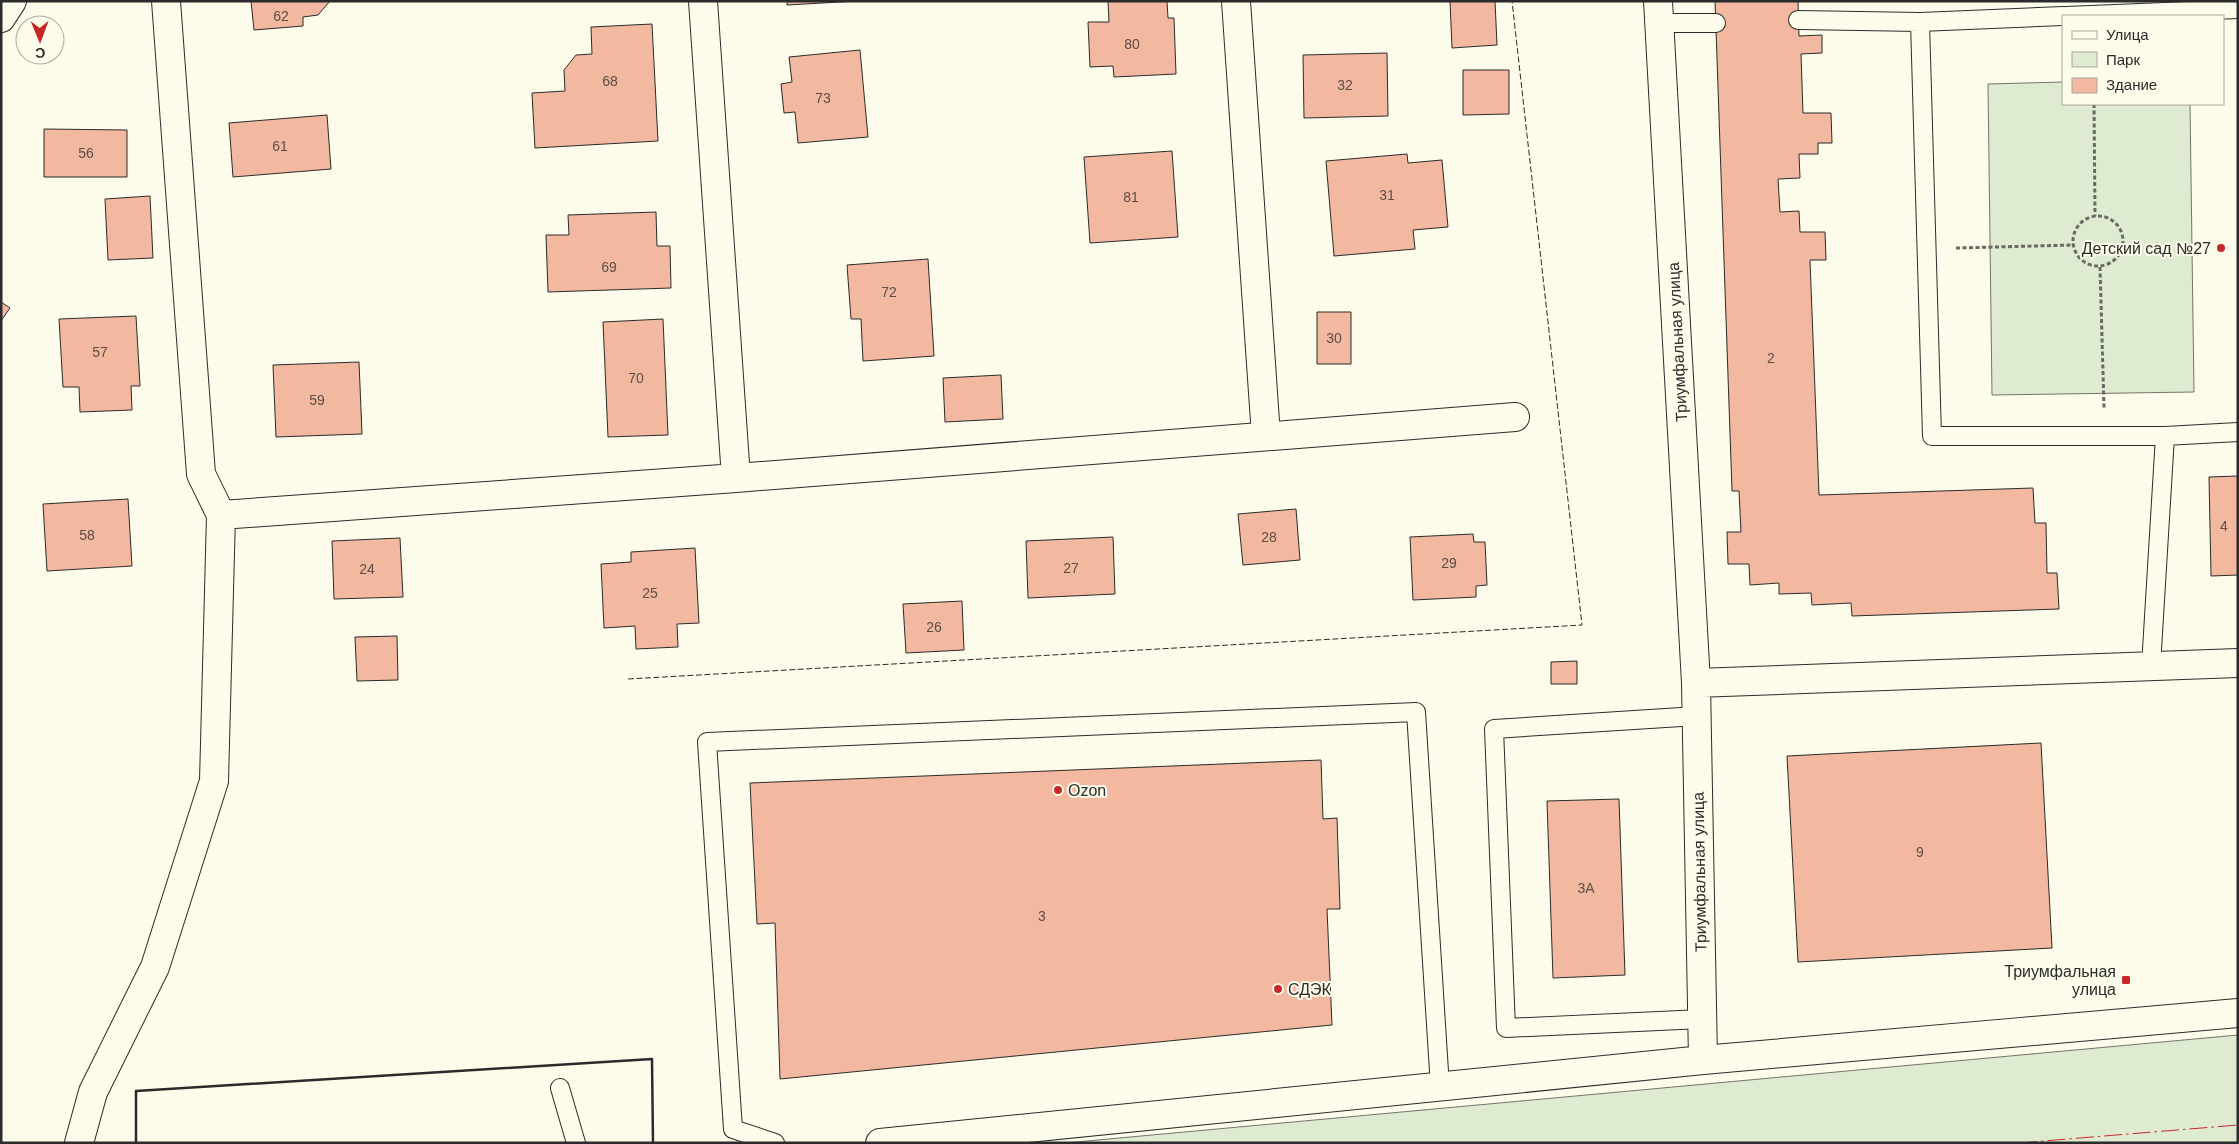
<svg xmlns="http://www.w3.org/2000/svg" width="2239" height="1144" font-family="Arial,sans-serif">
	<style>
		.green { fill: #deebd1; stroke: #74746e }
		.building { fill: #f2b8a0; stroke: #2b2b2b }
		.lines { fill: none; stroke-linecap: round; stroke-linejoin: round }
		.lane-casing { stroke: #2b2b2b; stroke-width: 20 }
		.street-casing { stroke: #2b2b2b; stroke-width: 30 }
		.path { stroke: #6a6964; stroke-width: 3; stroke-dasharray: 4 2.5; stroke-linecap: butt }
		.lane { stroke: #fdfbea; stroke-width: 18 }
		.street { stroke: #fdfbea; stroke-width: 28 }
		.fence { stroke: #2b2b2b; stroke-width: 1; stroke-dasharray: 6 2.5; stroke-linecap: butt }
		.wall { stroke: #2b2b2b; stroke-width: 2.5 }
		.power { stroke: #c62828; stroke-width: 1; stroke-dasharray: 18 4 2.5 4; stroke-linecap: butt }
		.poi-dot { fill: #c62828; stroke: #fdfbea; stroke-width: 2 }
		.labels { text-anchor: middle; stroke-width: 4; stroke-linejoin: round; paint-order: stroke }
		.number-label { font-size: 14px; fill: #5d4e48 }
		.poi-label { font-size: 16px; fill: #2b2b2b; stroke: #fdfbea; text-anchor: end }
		.street-label { font-size: 16px; fill: #2b2b2b; stroke: #fdfbea }
	</style>
	<rect width="100%" height="100%" fill="#fdfbea"/>
	<path class="green" d="M 2063,82 L 2063,104 L 2190,104 L 2194,392 L 1992,395 L 1988,84 Z
		M 2238,1035 L 2238,1143 L 1065,1143 Z"/>
	<path class="building" d="M 251,1 L 330,1 L 318,15 L 303,17 L 303,26 L 254,30 Z
		M 787,1 L 858,1 L 787,5 Z
		M 1108,1 L 1167,1 L 1168,18 L 1174,18 L 1176,74 L 1114,77 L 1113,66 L 1090,67 L 1088,22 L 1109,22 Z
		M 1450,1 L 1495,1 L 1497,45 L 1452,48 Z
		M 1715,1 L 1798,1 L 1799,36 L 1822,35 L 1822,53 L 1801,54 L 1803,113 L 1831,113 L 1832,143 L 1818,143 L 1818,154 L 1799,154 L 1800,178 L 1778,179 L 1780,212 L 1799,211 L 1800,232 L 1825,232 L 1826,260 L 1810,260 L 1819,495 L 2033,488 L 2035,523 L 2046,523 L 2047,573 L 2057,573 L 2059,609 L 1852,616 L 1851,603 L 1812,605 L 1811,593 L 1779,594 L 1779,583 L 1750,585 L 1749,564 L 1728,564 L 1727,532 L 1741,532 L 1739,491 L 1732,491 Z
		M 652,24 L 658,141 L 535,148 L 532,93 L 565,91 L 564,70 L 576,55 L 592,54 L 591,27 Z
		M 860,50 L 868,137 L 798,143 L 795,112 L 784,113 L 781,84 L 792,82 L 789,57 Z
		M 1387,53 L 1388,116 L 1304,118 L 1303,55 Z
		M 1463,70 L 1509,70 L 1509,114 L 1463,115 Z
		M 327,115 L 331,169 L 233,177 L 229,123 Z
		M 44,129 L 127,130 L 127,177 L 44,177 Z
		M 1172,151 L 1178,237 L 1090,243 L 1084,157 Z
		M 1407,154 L 1408,163 L 1442,160 L 1448,227 L 1413,230 L 1415,249 L 1334,256 L 1326,161 Z
		M 150,196 L 153,258 L 108,260 L 105,199 Z
		M 656,212 L 657,246 L 670,246 L 671,288 L 548,292 L 546,235 L 569,235 L 568,215 Z
		M 928,259 L 934,356 L 863,361 L 861,319 L 851,319 L 847,265 Z
		M 1,302 L 10,308 L 1,321 Z
		M 1317,312 L 1351,312 L 1351,364 L 1317,364 Z
		M 136,316 L 140,386 L 131,386 L 132,410 L 80,412 L 79,387 L 63,387 L 59,319 Z
		M 663,319 L 668,435 L 608,437 L 603,322 Z
		M 359,362 L 362,434 L 276,437 L 273,365 Z
		M 1001,375 L 1003,419 L 945,422 L 943,378 Z
		M 2238,476 L 2238,575 L 2211,576 L 2209,477 Z
		M 128,499 L 132,566 L 47,571 L 43,504 Z
		M 1296,509 L 1300,560 L 1243,565 L 1238,514 Z
		M 1473,534 L 1474,542 L 1485,542 L 1487,585 L 1476,586 L 1476,597 L 1413,600 L 1410,537 Z
		M 1113,537 L 1115,594 L 1028,598 L 1026,541 Z
		M 400,538 L 403,597 L 334,599 L 332,541 Z
		M 695,548 L 699,623 L 677,624 L 678,647 L 636,649 L 635,626 L 604,628 L 601,564 L 631,562 L 631,552 Z
		M 962,601 L 964,650 L 906,653 L 903,604 Z
		M 397,636 L 398,680 L 357,681 L 355,637 Z
		M 1577,661 L 1577,684 L 1551,684 L 1551,662 Z
		M 2041,743 L 2052,948 L 1798,962 L 1787,756 Z
		M 1321,760 L 1323,819 L 1337,818 L 1340,909 L 1327,909 L 1332,1025 L 780,1079 L 775,923 L 757,924 L 750,783 Z
		M 1619,799 L 1625,975 L 1553,978 L 1547,801 Z"/>
	<g class="lines">
		<defs>
			<path id="lane" d="M 2063,16 L 1920,22 L 1932,436 L 2165,436 L 2238,432
				M 2066,16 L 2238,9
				M 1798,20 L 1920,22
				M 1658,23 L 1716,23
				M 2151,666 L 2165,436
				M 1697,716 L 1494,729 L 1506,1028 L 1702,1019
				M 560,1088 L 576,1143
				M 775,1143 L 733,1129 L 707,742 L 1416,712 L 1440,1087"/>
			<path id="street" d="M 703,1 L 736,478
				M 1236,1 L 1266,436
				M 1658,1 L 1696,683 L 1703,1060
				M 1,18 L 12,1
				M 221,515 L 736,478 L 1515,417
				M 1696,683 L 2238,663
				M 79,1143 L 93,1092 L 155,967 L 214,781 L 221,515 L 201,474 L 166,1
				M 880,1143 L 1703,1060 L 2238,1013"/>
		</defs>
		<use href="#lane" class="lane-casing"/>
		<use href="#street" class="street-casing"/>
		<path class="path" d="M 2094,104 L 2095,216
			M2073 241a25 25 0 1 1 50 0a25 25 0 1 1-50 0Z
			M 1956,248 L 2073,245
			M 2100,267 L 2104,408"/>
		<use href="#lane" class="lane"/>
		<use href="#street" class="street"/>
		<path class="fence" d="M 628,679 L 1582,625 L 1512,1"/>
		<path class="wall" d="M 136,1143 L 136,1091 L 652,1059 L 653,1143"/>
		<path class="power" d="M 2019,1143 L 2238,1125"/>
	</g>
	<g class="poi-dot">
		<circle cx="2221" cy="248" r="5"/>
		<circle cx="1058" cy="790" r="5"/>
		<rect x="2121" y="975" width="10" height="10" rx="2.5"/>
		<circle cx="1278" cy="989" r="5"/>
	</g>
	<g class="labels">
		<g class="number-label">
			<text x="281" y="21">62</text>
			<text x="1132" y="49">80</text>
			<text x="610" y="86">68</text>
			<text x="1345" y="90">32</text>
			<text x="823" y="103">73</text>
			<text x="280" y="151">61</text>
			<text x="86" y="158">56</text>
			<text x="1387" y="200">31</text>
			<text x="1131" y="202">81</text>
			<text x="609" y="272">69</text>
			<text x="889" y="297">72</text>
			<text x="1334" y="343">30</text>
			<text x="100" y="357">57</text>
			<text x="1771" y="363">2</text>
			<text x="636" y="383">70</text>
			<text x="317" y="405">59</text>
			<text x="2224" y="531">4</text>
			<text x="87" y="540">58</text>
			<text x="1269" y="542">28</text>
			<text x="1449" y="568">29</text>
			<text x="1071" y="573">27</text>
			<text x="367" y="574">24</text>
			<text x="650" y="598">25</text>
			<text x="934" y="632">26</text>
			<text x="1920" y="857">9</text>
			<text x="1586" y="893">3А</text>
			<text x="1042" y="921">3</text>
		</g>
		<g class="poi-label">
			<text x="2211" y="254">Детский сад №27</text>
			<text x="1068" y="796" text-anchor="start">Ozon</text>
			<text x="2116" y="977">Триумфальная<tspan x="2116" dy="18">улица</tspan></text>
			<text x="1288" y="995" text-anchor="start">СДЭК</text>
		</g>
		<g class="street-label">
			<text transform="translate(1677 342) rotate(-93)" y="6">Триумфальная улица</text>
			<text transform="translate(1699 872) rotate(-91)" y="6">Триумфальная улица</text>
		</g>
	</g>
	<rect width="2239" height="1144" fill="none" stroke="#2b2b2b" stroke-width="5"/>
	<rect x="2062" y="15" width="162" height="90" fill="#fdfbea" stroke="#a9a89e"/>
	<rect x="2072" y="31" width="25" height="8" fill="#fdfbea" stroke="#a9a89e"/>
	<text x="2106" y="40" font-size="15" fill="#2b2b2b">Улица</text>
	<rect x="2072" y="52" width="25" height="15" fill="#deebd1" stroke="#a9a89e"/>
	<text x="2106" y="65" font-size="15" fill="#2b2b2b">Парк</text>
	<rect x="2072" y="78" width="25" height="15" fill="#f2b8a0" stroke="#a9a89e"/>
	<text x="2106" y="90" font-size="15" fill="#2b2b2b">Здание</text>
	<g transform="translate(40 40) rotate(179)"><circle r="24" fill="#fdfbea" stroke="#a9a89e"/>
	<path d="M0-4L9 19L0 12L-9 19Z" fill="#c62828"/>
	<text y="-8" font-size="14" font-weight="bold" text-anchor="middle" fill="#2b2b2b">С</text>
	</g>
</svg>
